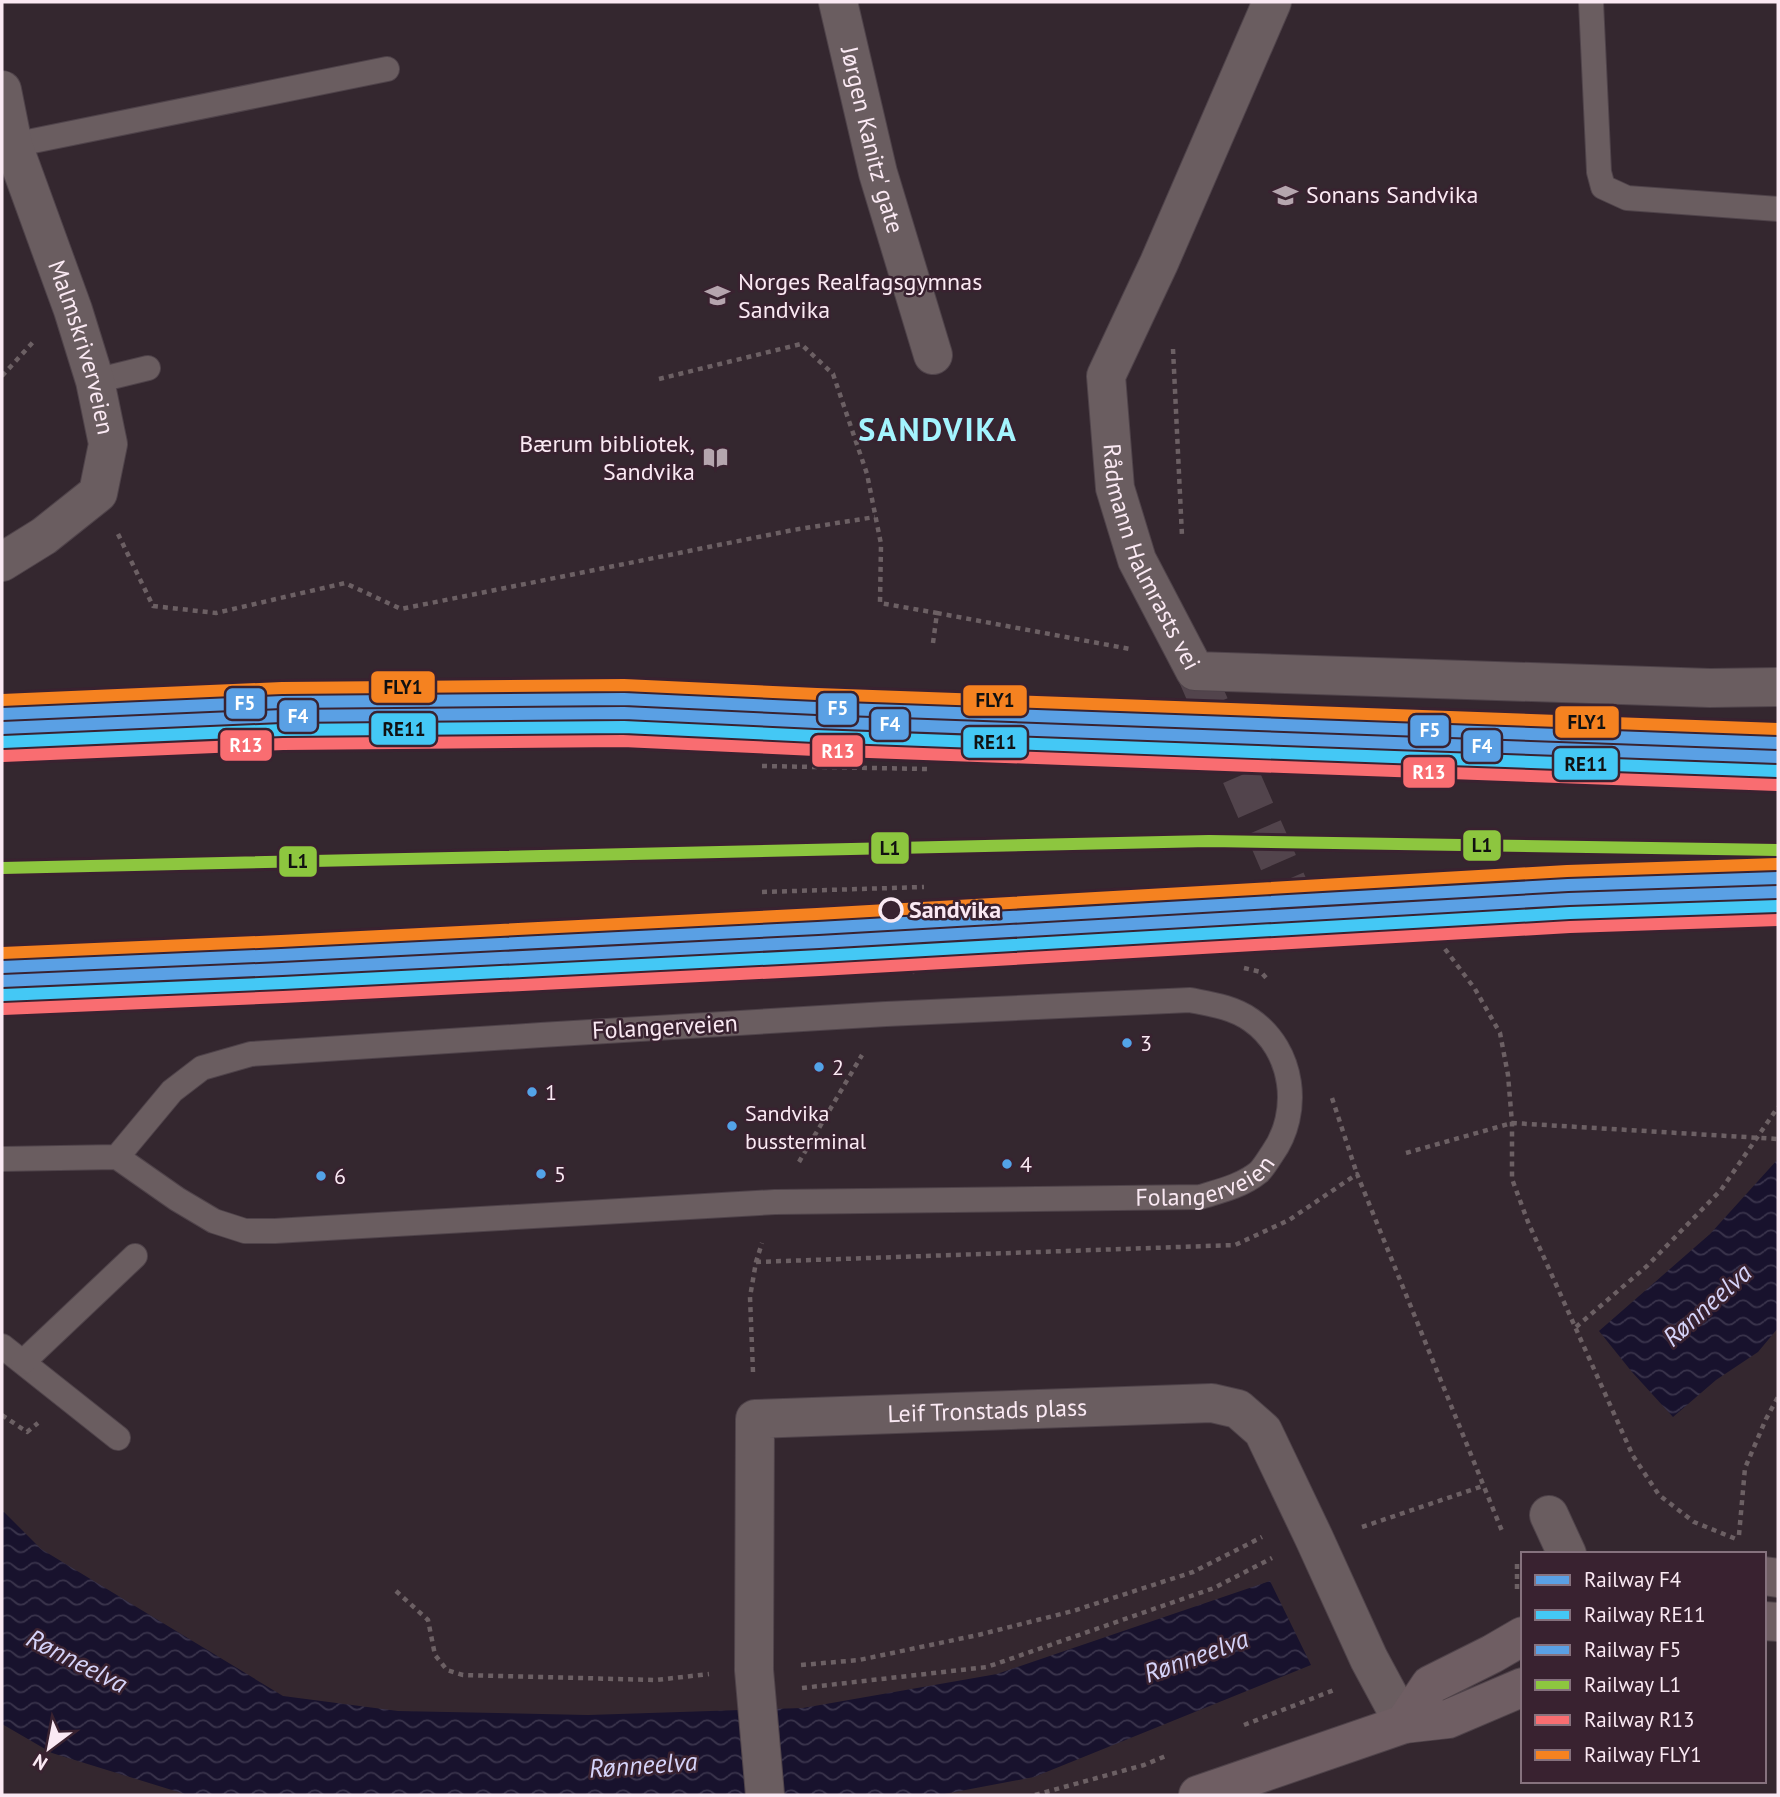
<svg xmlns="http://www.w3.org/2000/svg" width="1780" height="1797" font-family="'PT Sans',sans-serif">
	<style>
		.water { fill: url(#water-waves) }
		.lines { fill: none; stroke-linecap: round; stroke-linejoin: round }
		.street-tunnel { stroke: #52444c; stroke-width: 38; stroke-dasharray: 38 19; stroke-linecap: butt }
		.lane-casing { stroke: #4f434a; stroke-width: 26 }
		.street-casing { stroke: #4f434a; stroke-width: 40 }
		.secondary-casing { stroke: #4f434a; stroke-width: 40 }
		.path { stroke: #6c6064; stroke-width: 4.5; stroke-dasharray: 5 5; stroke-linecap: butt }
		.lane { stroke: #6a5d60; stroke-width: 24 }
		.street { stroke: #6a5d60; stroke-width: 38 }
		.secondary { stroke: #6f5e63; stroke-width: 38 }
		.rail-1-casing { stroke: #392230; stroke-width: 18 }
		.rail-2-casing { stroke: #392230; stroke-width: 18 }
		.rail-3-casing { stroke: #392230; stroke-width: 18 }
		.rail-4-casing { stroke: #392230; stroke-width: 18 }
		.rail-5-casing { stroke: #392230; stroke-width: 18 }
		.rail-6-casing { stroke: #392230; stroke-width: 18 }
		.rail-1 { stroke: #5aa0e4; stroke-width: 12 }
		.rail-2 { stroke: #44c8f5; stroke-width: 12 }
		.rail-3 { stroke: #5aa0e4; stroke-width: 12 }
		.rail-4 { stroke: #8dc63f; stroke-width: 12 }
		.rail-5 { stroke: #f96d71; stroke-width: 12 }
		.rail-6 { stroke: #f58220; stroke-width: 12 }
		.stop-dot { fill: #392230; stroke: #fae9f3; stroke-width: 3.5 }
		.bus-dot { fill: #53a3e8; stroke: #392230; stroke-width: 2.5 }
		.labels { text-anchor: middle; stroke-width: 5; stroke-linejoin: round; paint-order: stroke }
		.bus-label { font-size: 22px; fill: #fae9f3; stroke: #392230; text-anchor: start }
		.street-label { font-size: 24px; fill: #fae9f3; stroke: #392230 }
		.poi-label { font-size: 24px; fill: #fae9f3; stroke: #392230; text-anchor: start }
		.stop-label { font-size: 24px; font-weight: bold; fill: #fae9f3; stroke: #392230; text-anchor: start }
		.water-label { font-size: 26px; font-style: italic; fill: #d5d3f9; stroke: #392230 }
		.district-label { font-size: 32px; font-weight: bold; letter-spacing: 2px; fill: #a3f4fe; stroke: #392230 }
		.line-badge { stroke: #392230; stroke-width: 2.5 }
		.badge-label { font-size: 19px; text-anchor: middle; font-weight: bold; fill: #fff }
		.pale-badge-label { font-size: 19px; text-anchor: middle; font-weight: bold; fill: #111 }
	</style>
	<defs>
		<pattern id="water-waves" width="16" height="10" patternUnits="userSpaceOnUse" patternTransform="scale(1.75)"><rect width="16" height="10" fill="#18122d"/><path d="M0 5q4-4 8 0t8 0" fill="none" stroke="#3a344c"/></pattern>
	</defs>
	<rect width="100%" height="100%" fill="#34272f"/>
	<path class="water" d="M 1778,1159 L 1778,1328 L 1758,1352 L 1716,1380 L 1673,1417 L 1632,1372 L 1599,1331 L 1710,1234 Z
		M 2,1510 L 41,1549 L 283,1696 L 398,1711 L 588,1715 L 803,1708 L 997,1674 L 1270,1581 L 1311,1665 L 1034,1777 L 939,1795 L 188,1795 L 52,1753 L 2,1724 Z"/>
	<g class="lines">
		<path class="street-tunnel" d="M 1195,671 L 1314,944"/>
		<defs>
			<g id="lane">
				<path d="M 1591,2 L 1599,172 L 1603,187 L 1627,198 L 1778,209"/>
				<path d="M 13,145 L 387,69"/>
				<path d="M 95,381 L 148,368"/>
				<path id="s1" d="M 2,1159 L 117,1157 L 177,1199 L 214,1221 L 245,1231 L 275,1231 L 775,1202 L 1200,1197 C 1220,1191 1242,1186 1259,1172 C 1264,1167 1268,1160 1272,1154 C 1302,1112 1294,1050 1251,1020 C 1233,1007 1210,1004 1190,1000 L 886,1014 L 541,1035 L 251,1054 L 202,1068 L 172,1091 L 117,1157"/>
				<path d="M 2,1346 L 118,1438"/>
				<path d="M 23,1362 L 135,1256"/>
			</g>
			<g id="street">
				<path id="s2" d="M 838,2 L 878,173 L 933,355"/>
				<path id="s3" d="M 1272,2 L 1159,263 L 1106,376 L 1115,488 L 1137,560 L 1195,671 L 1710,688 L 1778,687"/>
				<path id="s4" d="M 2,90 L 13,145 L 73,310 L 95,381 L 108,444 L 98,493 L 44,536 L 2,562"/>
				<path d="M 1549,1515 L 1567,1554"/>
				<path id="s5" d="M 765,1795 L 754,1670 L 755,1419 L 1212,1403 L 1238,1409 L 1263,1431 L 1314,1538 L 1369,1659 L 1404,1724"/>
			</g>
			<path id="secondary" d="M 1764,1576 L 1778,1578
				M 1764,1621 L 1778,1622
				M 1404,1724 L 1430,1685 L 1492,1654 L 1523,1636
				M 1198,1795 L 1404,1724 L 1448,1719 L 1523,1687"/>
		</defs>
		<use href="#lane" class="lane-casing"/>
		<use href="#street" class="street-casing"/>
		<use href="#secondary" class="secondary-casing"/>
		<path class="path" d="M 1173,349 L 1182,536
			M 2,376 L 34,341
			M 659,379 L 801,344 L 833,374 L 867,474 L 881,544 L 880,603 L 937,613
			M 118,534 L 153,606 L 216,613 L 345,583 L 401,609 L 793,530 L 875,517
			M 933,643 L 937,613 L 1130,649
			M 762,766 L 927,769
			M 762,892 L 924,887
			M 1445,949 L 1475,989 L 1500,1033 L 1508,1075 L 1512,1123 L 1512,1179 L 1528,1222 L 1633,1456 L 1659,1495 L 1694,1522 L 1736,1539
			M 1244,968 L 1261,972 L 1269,981
			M 912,973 L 922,958 L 932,969
			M 1332,1098 L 1357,1174
			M 1406,1153 L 1512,1123 L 1778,1139
			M 799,1162 L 862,1055
			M 756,1262 L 1235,1245 L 1289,1220 L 1357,1174 L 1502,1531
			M 1576,1327 L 1647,1266 L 1721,1190 L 1778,1107
			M 753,1372 L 750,1297 L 756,1262 L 762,1243
			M 2,1415 L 27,1432 L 38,1423
			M 1362,1527 L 1483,1486
			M 1739,1535 L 1745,1468 L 1766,1419 L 1778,1397
			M 1517,1564 L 1517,1591
			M 396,1591 L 428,1620 L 435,1655 L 447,1670 L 463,1675 L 656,1680 L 709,1674
			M 801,1665 L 859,1660 L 978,1635 L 1073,1611 L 1193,1572 L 1262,1537
			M 802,1688 L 987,1667 L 1214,1588 L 1272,1558
			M 1244,1725 L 1334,1690
			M 1035,1795 L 1144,1765 L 1168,1755"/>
		<use href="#lane" class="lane"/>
		<use href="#street" class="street"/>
		<use href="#secondary" class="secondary"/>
		<defs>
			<path id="rail-1" d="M 2,728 L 282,716 L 624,713 L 816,722 L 1778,757
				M 2,981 L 282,969 L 819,942 L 1569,899 L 1778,892"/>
			<path id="rail-2" d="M 3,742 L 282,730 L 624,727 L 815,736 L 1777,771
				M 3,995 L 283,983 L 820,956 L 1570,913 L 1778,906"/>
			<path id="rail-3" d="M 2,714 L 282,702 L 624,699 L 817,708 L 1778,743
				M 2,967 L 281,955 L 818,928 L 1568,885 L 1778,878"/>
			<path id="rail-4" d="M 2,868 L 1209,841 L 1778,850"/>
			<path id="rail-5" d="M 3,756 L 283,744 L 623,741 L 815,750 L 1777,785
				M 3,1009 L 283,997 L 820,970 L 1570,927 L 1778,920"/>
			<path id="rail-6" d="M 2,700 L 282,688 L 624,685 L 817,694 L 1778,729
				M 2,953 L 281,941 L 817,914 L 1567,871 L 1777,864"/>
		</defs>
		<use href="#rail-1" class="rail-1-casing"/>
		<use href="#rail-2" class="rail-2-casing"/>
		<use href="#rail-3" class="rail-3-casing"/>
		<use href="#rail-4" class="rail-4-casing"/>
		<use href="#rail-5" class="rail-5-casing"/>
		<use href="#rail-6" class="rail-6-casing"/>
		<use href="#rail-1" class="rail-1"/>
		<use href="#rail-2" class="rail-2"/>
		<use href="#rail-3" class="rail-3"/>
		<use href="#rail-4" class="rail-4"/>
		<use href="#rail-5" class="rail-5"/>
		<use href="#rail-6" class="rail-6"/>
	</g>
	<defs>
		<symbol id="school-bare" viewBox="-9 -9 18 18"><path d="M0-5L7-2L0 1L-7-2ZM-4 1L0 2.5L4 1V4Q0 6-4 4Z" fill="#b5a5ae" stroke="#392230" stroke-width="2.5" paint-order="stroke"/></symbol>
		<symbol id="library-bare" viewBox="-9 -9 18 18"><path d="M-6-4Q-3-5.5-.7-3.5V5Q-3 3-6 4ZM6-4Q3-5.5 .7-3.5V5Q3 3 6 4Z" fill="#b5a5ae" stroke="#392230" stroke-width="2.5" paint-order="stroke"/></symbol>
	</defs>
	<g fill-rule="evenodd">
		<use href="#school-bare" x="1268" y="178" width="35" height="35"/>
		<use href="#school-bare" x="700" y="278" width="35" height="35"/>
		<use href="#library-bare" x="698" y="440" width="35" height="35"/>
	</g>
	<circle class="stop-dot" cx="891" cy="910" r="11"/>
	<g class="bus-dot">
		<circle cx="1127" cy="1043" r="6"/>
		<circle cx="819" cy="1067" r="6"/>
		<circle cx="532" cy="1092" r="6"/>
		<circle cx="732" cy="1126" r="6"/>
		<circle cx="1007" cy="1164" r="6"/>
		<circle cx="541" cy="1174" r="6"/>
		<circle cx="321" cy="1176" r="6"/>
	</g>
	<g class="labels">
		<g class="bus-label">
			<text x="1140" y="1051">3</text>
			<text x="832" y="1075">2</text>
			<text x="545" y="1100">1</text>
			<text x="745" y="1121">Sandvika<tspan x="745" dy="28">bussterminal</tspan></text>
			<text x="1020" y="1172">4</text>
			<text x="554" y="1182">5</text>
			<text x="334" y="1184">6</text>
		</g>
		<g class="street-label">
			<text dy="8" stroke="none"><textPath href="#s2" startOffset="142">Jørgen Kanitz' gate</textPath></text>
			<text dy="8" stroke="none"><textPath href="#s4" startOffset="270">Malmskriverveien</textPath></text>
			<text dy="8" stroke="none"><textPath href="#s3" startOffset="598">Rådmann Halmrasts vei</textPath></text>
			<text transform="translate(665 1027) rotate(-3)" y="8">Folangerveien</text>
			<text dy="8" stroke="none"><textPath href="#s1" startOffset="1228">Folangerveien</textPath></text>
			<text dy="8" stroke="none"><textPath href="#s5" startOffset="609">Leif Tronstads plass</textPath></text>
		</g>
		<g class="poi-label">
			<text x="1306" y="203">Sonans Sandvika</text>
			<text x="738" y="290">Norges Realfagsgymnas<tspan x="738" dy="28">Sandvika</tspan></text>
			<text x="695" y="452" text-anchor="end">Bærum bibliotek,<tspan x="695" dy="28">Sandvika</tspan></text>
		</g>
		<g class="stop-label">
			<text x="909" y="918">Sandvika</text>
		</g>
		<g class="water-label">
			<text transform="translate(1707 1305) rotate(-42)" y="9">Rønneelva</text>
			<text transform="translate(1196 1656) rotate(-20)" y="9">Rønneelva</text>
			<text transform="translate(77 1661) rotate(27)" y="9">Rønneelva</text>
			<text transform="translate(643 1765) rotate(-4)" y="9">Rønneelva</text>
		</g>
		<g class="district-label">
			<text x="938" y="441">SANDVIKA</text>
		</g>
	</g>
	<g class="line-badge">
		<rect x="370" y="670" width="66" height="34" rx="7" fill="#f58220"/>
		<rect x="962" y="684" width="66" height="33" rx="7" fill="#f58220"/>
		<rect x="225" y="687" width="41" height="33" rx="7" fill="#5aa0e4"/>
		<rect x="817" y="692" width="41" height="34" rx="7" fill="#5aa0e4"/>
		<rect x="278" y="699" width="40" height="34" rx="7" fill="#5aa0e4"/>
		<rect x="1554" y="705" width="66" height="34" rx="7" fill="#f58220"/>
		<rect x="870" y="708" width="40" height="33" rx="7" fill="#5aa0e4"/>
		<rect x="370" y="712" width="67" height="34" rx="7" fill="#44c8f5"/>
		<rect x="1409" y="714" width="41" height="33" rx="7" fill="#5aa0e4"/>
		<rect x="962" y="726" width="66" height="33" rx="7" fill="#44c8f5"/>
		<rect x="219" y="729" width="54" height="33" rx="7" fill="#f96d71"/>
		<rect x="1462" y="729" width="40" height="34" rx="7" fill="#5aa0e4"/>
		<rect x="811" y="734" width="53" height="34" rx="7" fill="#f96d71"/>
		<rect x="1553" y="747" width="66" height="34" rx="7" fill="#44c8f5"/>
		<rect x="1402" y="756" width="54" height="33" rx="7" fill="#f96d71"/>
		<rect x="1462" y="829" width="40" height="33" rx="7" fill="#8dc63f"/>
		<rect x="870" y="831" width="40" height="34" rx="7" fill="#8dc63f"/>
		<rect x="278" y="845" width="40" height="33" rx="7" fill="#8dc63f"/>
	</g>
	<g class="badge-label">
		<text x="245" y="710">F5</text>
		<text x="838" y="715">F5</text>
		<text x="298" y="723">F4</text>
		<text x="890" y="731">F4</text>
		<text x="1430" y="737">F5</text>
		<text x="246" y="752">R13</text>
		<text x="1482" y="753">F4</text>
		<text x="838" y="758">R13</text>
		<text x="1429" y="779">R13</text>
	</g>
	<g class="pale-badge-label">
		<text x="403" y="694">FLY1</text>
		<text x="995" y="707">FLY1</text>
		<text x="1587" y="729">FLY1</text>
		<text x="404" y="736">RE11</text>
		<text x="995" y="749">RE11</text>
		<text x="1586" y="771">RE11</text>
		<text x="1482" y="852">L1</text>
		<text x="890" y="855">L1</text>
		<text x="298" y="868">L1</text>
	</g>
	<rect width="1780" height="1797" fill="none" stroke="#fae9f3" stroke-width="7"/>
	<rect x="1521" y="1552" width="245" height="231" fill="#392230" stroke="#86727e" stroke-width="2"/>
	<rect x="1535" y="1575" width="35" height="10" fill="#5aa0e4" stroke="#86727e" stroke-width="2"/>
	<text x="1584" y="1587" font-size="21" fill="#fae9f3">Railway F4</text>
	<rect x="1535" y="1610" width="35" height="10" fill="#44c8f5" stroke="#86727e" stroke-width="2"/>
	<text x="1584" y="1622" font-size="21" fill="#fae9f3">Railway RE11</text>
	<rect x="1535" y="1645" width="35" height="10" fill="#5aa0e4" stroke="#86727e" stroke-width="2"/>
	<text x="1584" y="1657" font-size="21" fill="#fae9f3">Railway F5</text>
	<rect x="1535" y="1680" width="35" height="10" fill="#8dc63f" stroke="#86727e" stroke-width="2"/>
	<text x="1584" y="1692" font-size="21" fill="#fae9f3">Railway L1</text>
	<rect x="1535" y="1715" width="35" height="10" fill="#f96d71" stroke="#86727e" stroke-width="2"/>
	<text x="1584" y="1727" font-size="21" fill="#fae9f3">Railway R13</text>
	<rect x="1535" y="1750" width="35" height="10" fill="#f58220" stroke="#86727e" stroke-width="2"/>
	<text x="1584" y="1762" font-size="21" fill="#fae9f3">Railway FLY1</text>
	<g transform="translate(49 1748) rotate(212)" stroke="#392230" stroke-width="5" paint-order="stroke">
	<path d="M0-5L12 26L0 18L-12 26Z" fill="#fae9f3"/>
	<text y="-10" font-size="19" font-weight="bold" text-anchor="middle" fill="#fae9f3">N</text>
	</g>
</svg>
